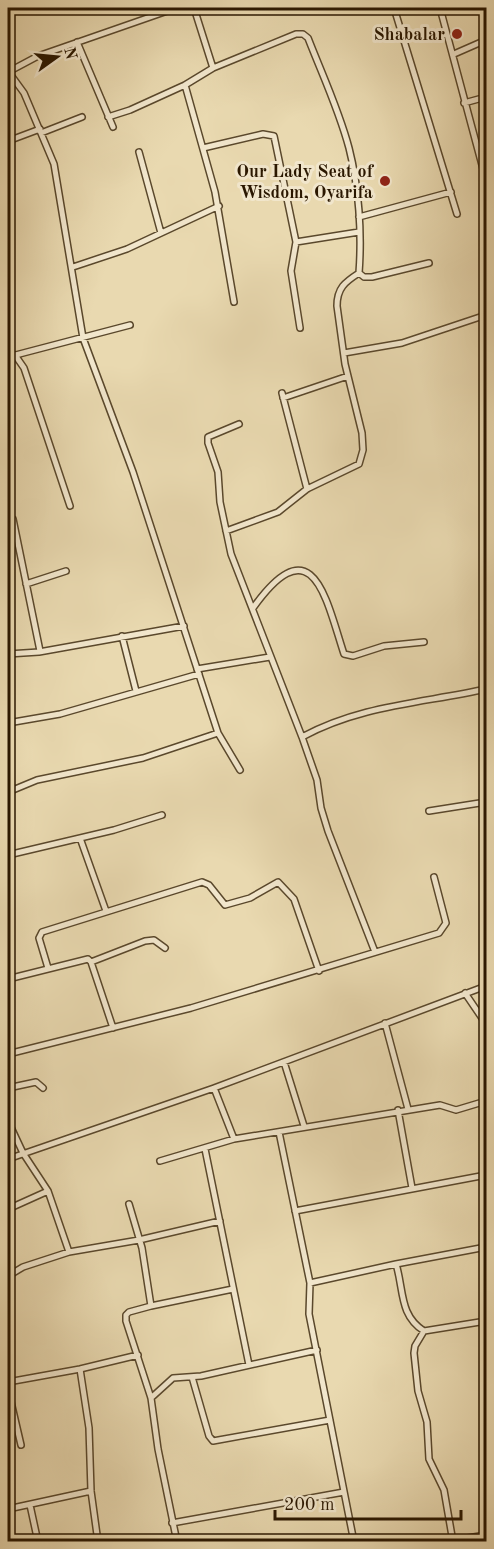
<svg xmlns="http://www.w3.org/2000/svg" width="494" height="1549" font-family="'Old Standard TT',serif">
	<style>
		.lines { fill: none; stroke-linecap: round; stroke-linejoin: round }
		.street-casing { stroke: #5a482c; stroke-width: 8 }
		.street { stroke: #f1e6cc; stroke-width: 5 }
		.poi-dot { fill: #8f2418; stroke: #f1e6cc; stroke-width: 2 }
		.labels { text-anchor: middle; stroke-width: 6; stroke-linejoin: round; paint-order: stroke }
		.poi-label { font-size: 18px; font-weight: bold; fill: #2a1700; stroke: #f1e6cc; text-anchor: end }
	</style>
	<rect width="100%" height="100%" fill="#e9d9b0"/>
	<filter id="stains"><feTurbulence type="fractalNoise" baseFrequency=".00333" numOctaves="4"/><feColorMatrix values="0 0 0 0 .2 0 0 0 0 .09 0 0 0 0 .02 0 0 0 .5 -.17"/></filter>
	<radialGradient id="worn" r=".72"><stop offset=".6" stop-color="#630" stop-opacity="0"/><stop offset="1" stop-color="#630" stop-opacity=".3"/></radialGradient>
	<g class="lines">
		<defs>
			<path id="street" d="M 194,8 L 213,68
				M 394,8 L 457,214
				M 440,8 L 486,180
				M 77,42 L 113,127
				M 454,54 L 486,40
				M 8,71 L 24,93 L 54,164 L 83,338 L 133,472 L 218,733 L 240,770
				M 8,72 L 38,56 L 176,8
				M 464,103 L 486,97
				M 108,117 L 130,110 L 185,85
				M 41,133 L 82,117
				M 8,141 L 40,129
				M 203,148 L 263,134 L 274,136 L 296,242 L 291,271 L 300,328
				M 139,152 L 161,233
				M 359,217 L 451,192
				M 296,242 L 359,232
				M 73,267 L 127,249 L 219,206
				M 359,273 L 364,277 L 372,277 L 429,263
				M 344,353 L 402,343 L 486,315
				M 15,355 L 24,368 L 70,506
				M 8,357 L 130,325
				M 282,393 L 307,489
				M 283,398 L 348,376
				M 239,424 L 208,437 L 208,443 L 218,472 L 220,502 L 231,554 L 302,737 L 317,780 L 321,808 L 328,831 L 375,952
				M 8,516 L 13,519 L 40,651
				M 226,531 L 278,512 L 307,489 L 359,464 L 363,450 L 362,433 L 345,364 L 337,306 C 337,288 345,282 359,273 C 362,233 359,187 349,148 C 339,110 322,74 308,38 L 303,34 L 296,34 L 213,68 L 185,85 L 215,192 L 234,302
				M 26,584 L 66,571
				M 253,608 C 313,524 326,599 344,654 L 353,656 L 384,646 L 424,642
				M 122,636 L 136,691
				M 8,654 L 39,652 L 184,626
				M 197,669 L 270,657
				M 8,723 L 60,714 L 199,674
				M 302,737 C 361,705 423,703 486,689
				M 8,792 L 37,780 L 143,758 L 218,733
				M 429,811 L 486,802
				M 80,838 L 106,911
				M 8,855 L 114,830 L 162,815
				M 8,875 L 8,898
				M 91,962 L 145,941 L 154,940 L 165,948
				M 48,968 L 39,938 L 42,932 L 202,882 L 209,885 L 225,905 L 250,898 L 278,882 L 294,899 L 319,971
				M 8,979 L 88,959 L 91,962 L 113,1028
				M 465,993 L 486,1024
				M 385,1023 L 408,1109
				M 8,1054 L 191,1008 L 439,933 L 446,923 L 434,877
				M 284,1062 L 304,1126
				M 8,1088 L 36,1082 L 43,1088
				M 214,1088 L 234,1139
				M 398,1110 L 412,1188
				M 8,1121 L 23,1153 L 48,1191 L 69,1252 L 139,1240 L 220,1221
				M 279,1132 L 310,1283 L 396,1264 C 404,1290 399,1315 424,1331 L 486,1321
				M 205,1149 L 249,1365
				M 8,1159 L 214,1088 L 486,986
				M 160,1161 L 234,1139 L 440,1105 L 456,1110 L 486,1101
				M 129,1204 L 142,1248 L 151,1306 L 129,1312 L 126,1315 L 126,1321 L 151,1398 L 158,1449 L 177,1542
				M 8,1209 L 48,1191
				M 295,1211 L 486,1175
				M 396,1264 L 486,1247
				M 8,1276 L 23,1267 L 69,1252
				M 310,1283 L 309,1314 L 354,1542
				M 151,1306 L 233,1289
				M 424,1331 L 415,1346 L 414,1353 L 418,1391 L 427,1422 L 429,1459 L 444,1490 L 453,1542
				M 80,1369 L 89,1428 L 91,1491 L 98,1542
				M 192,1377 L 209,1436 L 213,1441 L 330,1420
				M 8,1382 L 80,1369 L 138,1355
				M 8,1389 L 21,1445
				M 151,1398 L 173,1378 L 201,1376 L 317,1350
				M 30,1505 L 38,1542
				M 8,1509 L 91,1491
				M 172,1523 L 344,1492
				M 443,1542 L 486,1535"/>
		</defs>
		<use href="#street" class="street-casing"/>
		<use href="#street" class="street"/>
	</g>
	<g class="poi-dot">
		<circle cx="457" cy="34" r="6"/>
		<circle cx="385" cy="181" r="6"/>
	</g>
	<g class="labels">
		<g class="poi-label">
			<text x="445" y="40">Shabalar</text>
			<text x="373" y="177">Our Lady Seat of<tspan x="373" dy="21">Wisdom, Oyarifa</tspan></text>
		</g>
	</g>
	<rect width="494" height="1549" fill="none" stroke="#e9d9b0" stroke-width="30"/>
	<rect x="9" y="9" width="476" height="1531" fill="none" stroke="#2a1700" stroke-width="3"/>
	<rect x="15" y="15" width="464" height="1519" fill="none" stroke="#2a1700" stroke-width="1.5"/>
	<g transform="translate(57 57) rotate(75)" stroke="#f1e6cc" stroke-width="4.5" paint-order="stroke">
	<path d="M0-4.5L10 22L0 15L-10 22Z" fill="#2a1700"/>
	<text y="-9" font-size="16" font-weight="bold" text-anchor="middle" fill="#2a1700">N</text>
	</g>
	<path d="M275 1510v9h186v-9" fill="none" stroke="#2a1700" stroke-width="3"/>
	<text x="284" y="1510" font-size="18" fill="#2a1700" stroke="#f1e6cc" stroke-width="4.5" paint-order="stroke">200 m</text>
	<rect width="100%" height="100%" filter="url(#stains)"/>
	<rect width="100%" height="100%" fill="url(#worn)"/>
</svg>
